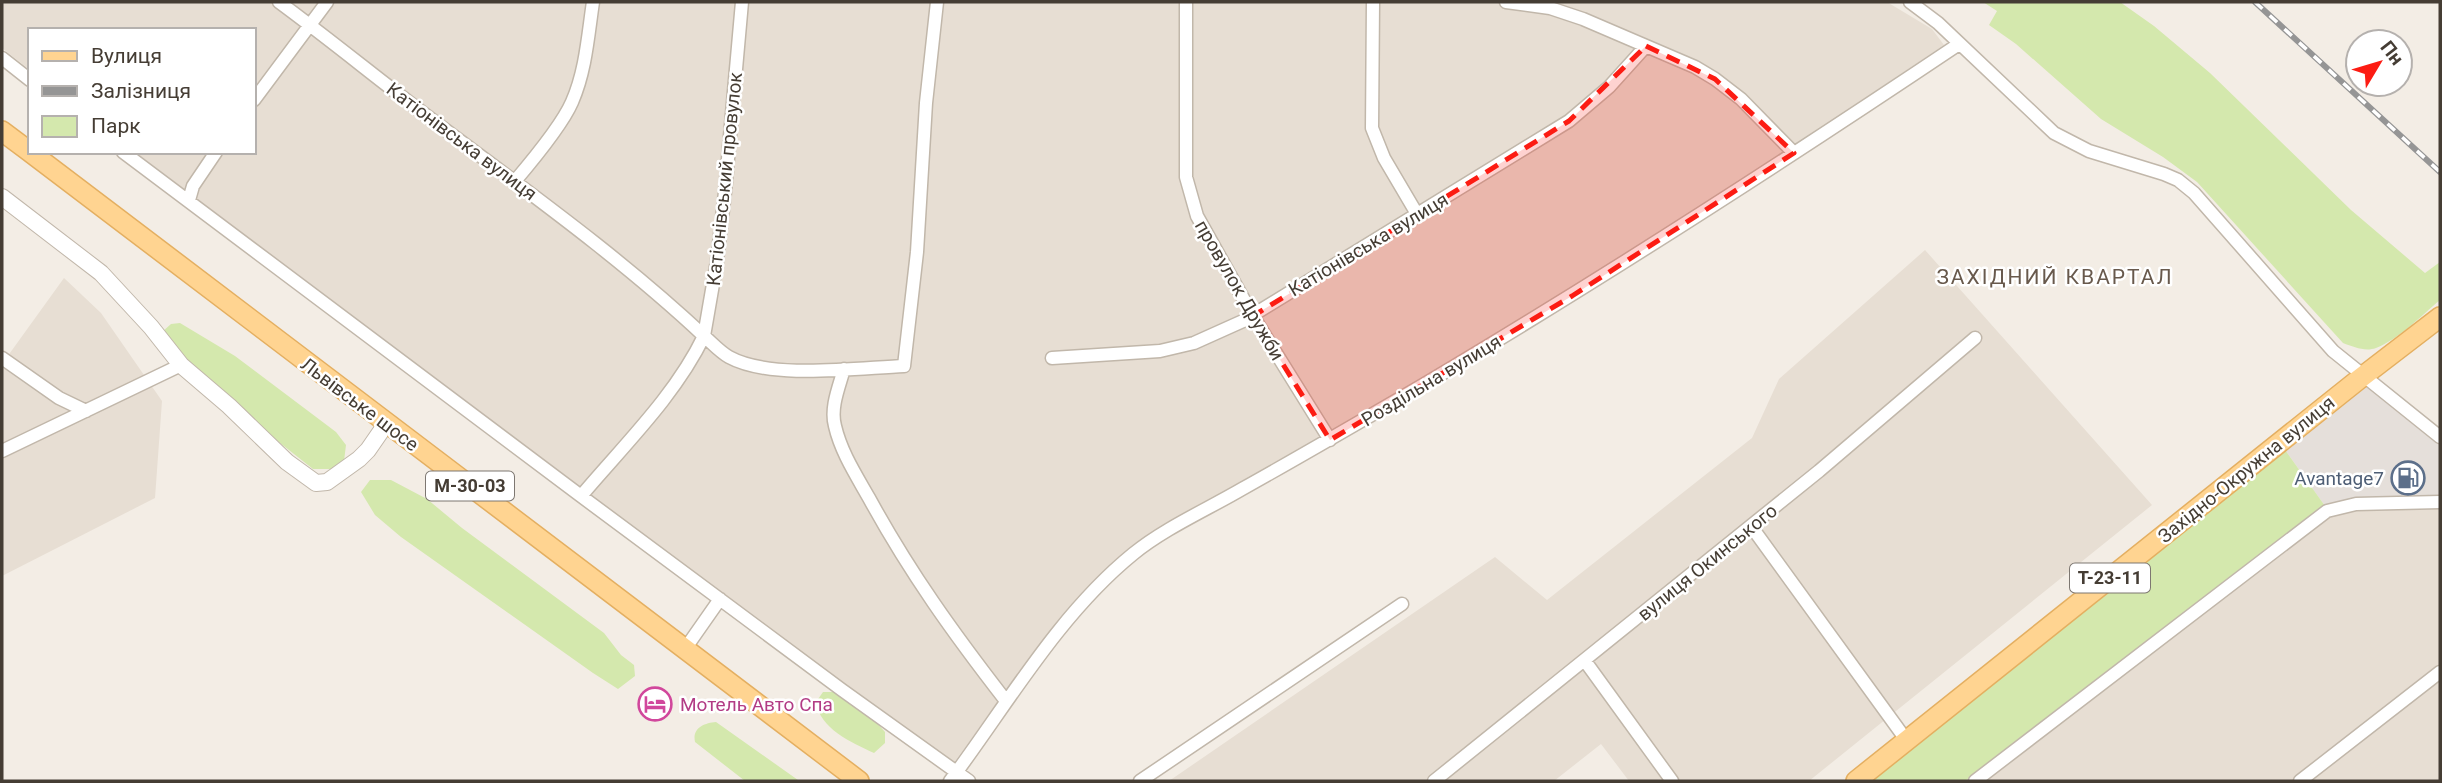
<svg xmlns="http://www.w3.org/2000/svg" width="2442" height="783" font-family="Roboto,sans-serif">
	<style>
		.residential { fill: #e7ded3 }
		.industrial { fill: #e5dfda }
		.green { fill: #d4e8ad }
		.lines { fill: none; stroke-linecap: round; stroke-linejoin: round }
		.minor-casing { stroke: #c1b7aa; stroke-width: 15 }
		.tertiary-casing { stroke: #c1b7aa; stroke-width: 18 }
		.primary-casing { stroke: #e4af61; stroke-width: 22 }
		.minor { stroke: #fff; stroke-width: 12 }
		.tertiary { stroke: #fff; stroke-width: 16 }
		.primary { stroke: #ffd491; stroke-width: 19 }
		.rail-casing { stroke: #959595; stroke-width: 6 }
		.rail { stroke: #fff; stroke-width: 3.5; stroke-dasharray: 10; stroke-linecap: butt }
		.marked { fill: #fc1c13; fill-opacity: 0.2; stroke: #fc1c13; stroke-width: 5; stroke-dasharray: 14 9; stroke-linejoin: round }
		.labels { text-anchor: middle; stroke-width: 5; stroke-linejoin: round; paint-order: stroke }
		.shield { fill: #fff; stroke: #7d7771; stroke-width: 2 }
		.shield-label { font-size: 18px; font-weight: bold; fill: #453d34 }
		.street-label { font-size: 19px; fill: #453d34; stroke: #fff }
		.service-label { font-size: 19px; fill: #4e5e75; stroke: #fff; text-anchor: end }
		.hotel-label { font-size: 19px; fill: #b23c85; stroke: #fff; text-anchor: start }
		.neighbourhood-label { font-size: 21px; letter-spacing: 2px; fill: #68594c; stroke: #fff }
	</style>
	<rect width="100%" height="100%" fill="#f3ede5"/>
	<path class="residential" d="M 2,2 L 1887,2 L 1932,29 L 1944,45 L 1657,238 L 1333,431 L 1134,544 L 1058,620 L 953,764 L 590,498 L 135,152 L 254,152 L 254,30 L 30,30 L 30,70 L 2,48 Z
		M 1925,250 L 2152,505 L 1809,781 L 1629,781 L 1601,744 L 1554,781 L 1169,781 L 1495,557 L 1547,600 L 1752,438 L 1779,379 Z
		M 64,278 L 101,313 L 162,401 L 155,498 L 2,576 L 2,364 Z
		M 2440,497 L 2440,781 L 1965,781 L 2325,506 Z"/>
	<path class="industrial" d="M 2364,382 L 2440,443 L 2440,497 L 2325,506 L 2283,447 Z"/>
	<path class="green" d="M 1983,2 L 2120,2 L 2154,26 L 2210,73 L 2351,210 L 2425,273 L 2440,262 L 2440,300 C 2421,316 2399,339 2376,348 C 2365,352 2354,347 2343,343 L 2197,182 L 2163,157 L 2101,119 L 2016,44 L 1989,25 L 1997,11 Z
		M 180,323 L 235,356 L 336,432 L 346,445 L 344,461 L 332,469 L 313,469 L 213,390 L 162,332 L 171,324 Z
		M 2283,447 L 2325,506 L 1965,781 L 1866,781 Z
		M 370,480 L 391,480 L 427,499 L 462,528 L 604,633 L 621,655 L 634,665 L 635,676 L 618,689 L 593,673 L 401,537 L 375,515 L 361,492 Z
		M 823,692 L 837,692 L 868,713 L 885,732 L 885,743 L 874,753 C 851,742 820,729 816,702 Z
		M 716,722 L 798,780 L 799,781 L 745,781 L 695,742 C 692,728 704,723 716,722 Z"/>
	<g class="lines">
		<defs>
			<path id="minor" d="M 279,2 C 336,44 390,89 447,131 C 535,197 624,261 704,336 C 675,396 624,445 581,496
				M 742,2 L 725,192 L 717,261 L 704,336 C 712,343 720,352 729,357 C 771,380 857,368 904,366 L 917,252 L 926,103 L 937,2
				M 1186,2 L 1186,177 L 1197,216 L 1253,316 L 1330,440
				M 1373,2 L 1372,128 L 1384,158 L 1417,214
				M 1506,2 L 1550,8 L 1583,19 L 1695,67 L 1715,79 L 1741,99 L 1794,153
				M 1910,2 L 1938,23 L 2054,133 L 2089,151 L 2164,174 L 2178,180 L 2194,193 L 2333,351 L 2440,437
				M 2,58 L 30,80
				M 254,100 L 327,2
				M 123,152 L 581,496 L 842,690 L 969,781
				M 515,181 C 532,161 562,125 572,102 C 586,70 588,35 593,2
				M 189,200 L 193,186 L 216,152
				M 2,358 L 59,398 L 86,411
				M 1052,358 L 1160,351 L 1194,343 L 1243,321 L 1569,121 L 1609,87 L 1646,46
				M 844,369 C 839,387 830,408 835,426 C 841,452 856,475 869,498 C 910,573 954,634 1006,701
				M 2,451 L 181,365
				M 1751,526 L 1907,741
				M 685,649 L 720,599
				M 1585,661 L 1672,781
				M 950,781 C 1007,705 1058,615 1133,554 C 1165,528 1206,510 1242,489 C 1303,455 1363,420 1423,385 C 1605,277 1783,162 1959,44
				M 1140,781 L 1402,604
				M 1434,781 L 1819,471 L 1975,338
				M 1975,781 L 2327,511 L 2356,504 L 2440,502
				M 2300,781 L 2440,672"/>
			<path id="tertiary" d="M 2,197 L 101,273 L 151,327 L 181,365 L 229,406 L 287,462 L 316,483 L 327,482 L 359,459 L 368,450 L 386,424"/>
			<path id="primary" d="M 2,131 L 30,152
				M 30,152 L 859,781
				M 1856,781 L 2358,380 L 2440,317"/>
		</defs>
		<use href="#minor" class="minor-casing"/>
		<use href="#tertiary" class="tertiary-casing"/>
		<use href="#primary" class="primary-casing"/>
		<use href="#minor" class="minor"/>
		<use href="#tertiary" class="tertiary"/>
		<use href="#primary" class="primary"/>
		<defs>
			<path id="rail" d="M 2255,2 L 2440,172"/>
		</defs>
		<use href="#rail" class="rail-casing"/>
		<use href="#rail" class="rail"/>
	</g>
	<path class="marked" d="M 1646,46 L 1715,79 L 1794,153 L 1572,296 L 1330,440 L 1253,316 L 1569,121 Z"/>
	<defs>
		<symbol id="fuel-ring" viewBox="-11 -11 22 22"><circle r="9.5" fill="#fff" stroke="#5c6f8a" stroke-width="1.5"/><path d="M-5.5-6h7V0h2V4h1.3V-2.5L3-4.5l.8-.8L6-3V5H2.5V1h-1V6h-7ZM-4.2-4.7v3.2H.2V-4.7Z" fill="#5c6f8a"/></symbol>
		<symbol id="hotel-ring" viewBox="-11 -11 22 22"><circle r="9.5" fill="#fff" stroke="#d1479c" stroke-width="1.5"/><path d="M-6-4.5h1.5V1H6V5H4.5V3h-9V5H-6ZM-4 0a1.8 1.8 0 1 1 3.6 0ZM.5 0V-2.5h3Q6-2.5 6 0Z" fill="#d1479c"/></symbol>
	</defs>
	<g fill-rule="evenodd">
		<use href="#fuel-ring" x="2389" y="459" width="38" height="38"/>
		<use href="#hotel-ring" x="636" y="685" width="38" height="38"/>
	</g>
	<g class="labels">
		<g class="shield">
			<rect x="426" y="471.5" width="88" height="29" rx="5"/>
			<rect x="2070" y="563.5" width="80" height="29" rx="5"/>
		</g>
		<g class="shield-label">
			<text x="470" y="492">М-30-03</text>
			<text x="2110" y="584">Т-23-11</text>
		</g>
		<g class="street-label">
			<text transform="translate(462 141) rotate(37)" y="7">Катіонівська вулиця</text>
			<text transform="translate(724 179) rotate(-84)" y="7">Катіонівський провулок</text>
			<text transform="translate(1368 244) rotate(-31)" y="7">Катіонівська вулиця</text>
			<text transform="translate(1240 290) rotate(60)" y="7">провулок Дружби</text>
			<text transform="translate(1431 380) rotate(-31)" y="7">Роздільна вулиця</text>
			<text transform="translate(360 404) rotate(37)" y="7">Львівське шосе</text>
			<text transform="translate(2246 469) rotate(-39)" y="7">Західно-Окружна вулиця</text>
			<text transform="translate(1707 562) rotate(-39)" y="7">вулиця Окинського</text>
		</g>
		<g class="service-label">
			<text x="2384" y="485">Avantage7</text>
		</g>
		<g class="hotel-label">
			<text x="680" y="711">Мотель Авто Спа</text>
		</g>
		<g class="neighbourhood-label">
			<text x="2055" y="284">ЗАХІДНИЙ КВАРТАЛ</text>
		</g>
	</g>
	<rect width="2442" height="783" fill="none" stroke="#453d34" stroke-width="7"/>
	<rect x="28" y="28" width="228" height="126" fill="#ffffff" stroke="#b5b1ae" stroke-width="2"/>
	<rect x="42" y="51" width="35" height="10" fill="#ffd491" stroke="#b5b1ae" stroke-width="2"/>
	<text x="91" y="63" font-size="21" fill="#453d34">Вулиця</text>
	<rect x="42" y="86" width="35" height="10" fill="#959595" stroke="#b5b1ae" stroke-width="2"/>
	<text x="91" y="98" font-size="21" fill="#453d34">Залізниця</text>
	<rect x="42" y="116" width="35" height="21" fill="#d4e8ad" stroke="#b5b1ae" stroke-width="2"/>
	<text x="91" y="133" font-size="21" fill="#453d34">Парк</text>
	<g transform="translate(2379 63) rotate(52)"><circle r="33" fill="#ffffff" stroke="#b5b1ae" stroke-width="2"/>
	<path d="M0-5L12 26L0 18L-12 26Z" fill="#fc1c13"/>
	<text y="-10" font-size="19" font-weight="bold" text-anchor="middle" fill="#453d34">Пн</text>
	</g>
</svg>
